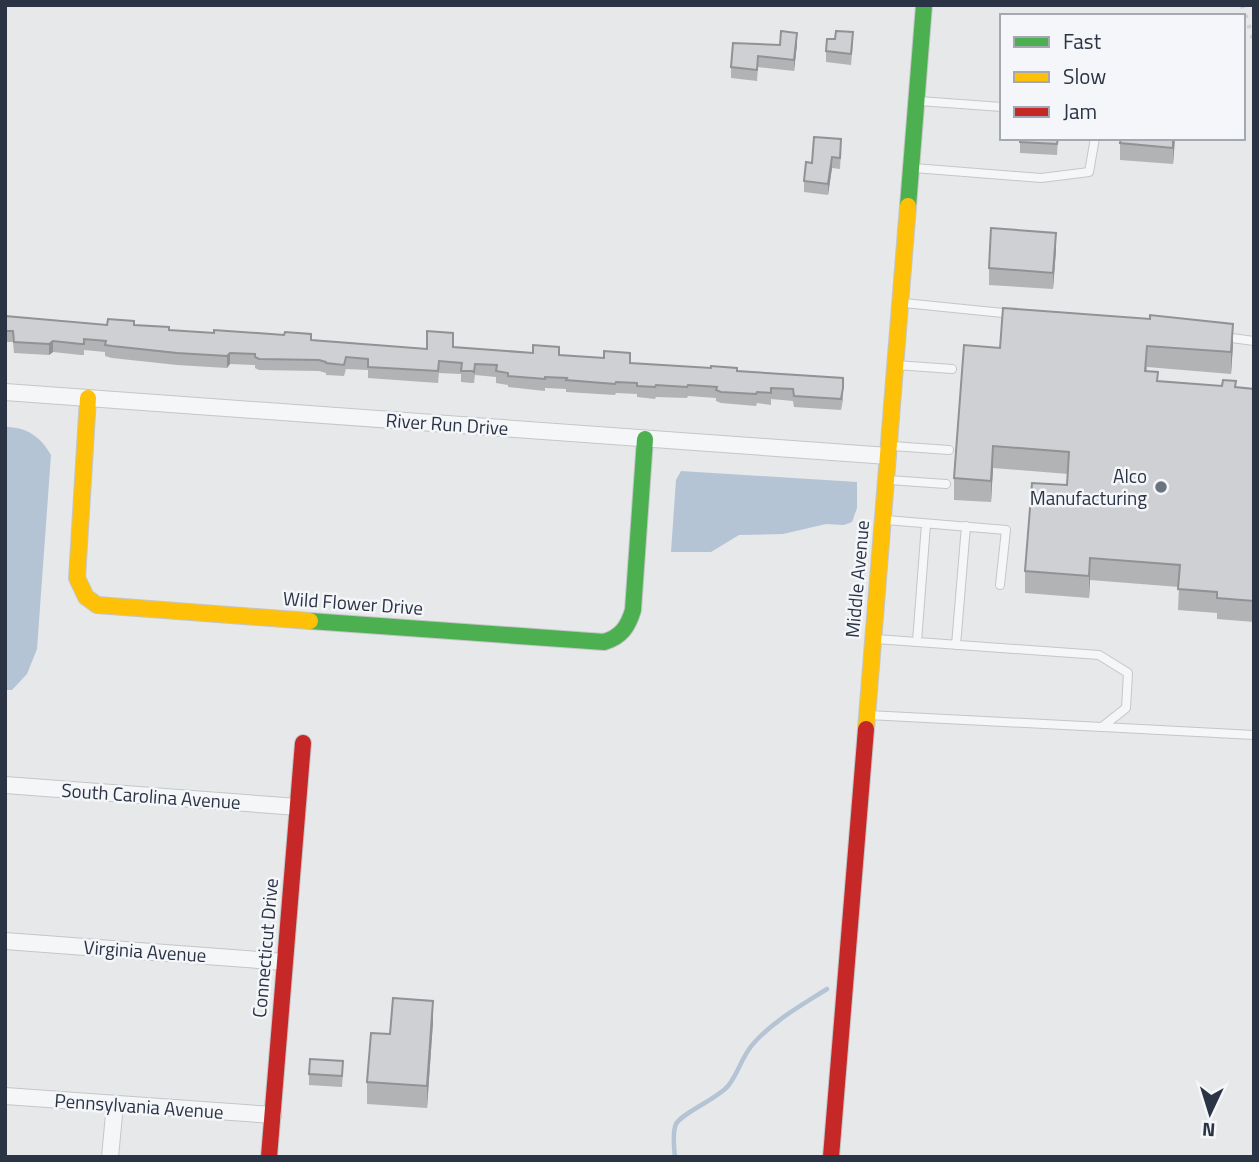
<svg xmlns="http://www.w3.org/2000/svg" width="1259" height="1162" font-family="'Titillium Web',sans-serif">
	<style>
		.water { fill: #b4c4d5 }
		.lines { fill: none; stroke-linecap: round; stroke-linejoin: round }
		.stream { stroke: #b4c4d5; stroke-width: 4.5 }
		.lane-casing { stroke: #c4c6c8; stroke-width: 10 }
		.street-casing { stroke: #c4c6c8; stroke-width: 18 }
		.fast-casing { stroke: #c4c6c8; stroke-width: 18 }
		.slow-casing { stroke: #c4c6c8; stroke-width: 18 }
		.jam-casing { stroke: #c4c6c8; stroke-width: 18 }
		.lane { stroke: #f5f6f7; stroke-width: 8 }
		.street { stroke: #f5f6f7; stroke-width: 16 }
		.fast { stroke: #4caf50; stroke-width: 16 }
		.slow { stroke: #ffc107; stroke-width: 16 }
		.jam { stroke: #c62828; stroke-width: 16 }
		.rail { stroke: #cecfd2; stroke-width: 4.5; stroke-dasharray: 3.5 7; stroke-linecap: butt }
		.wall { fill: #b1b3b5 }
		.shaded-wall { fill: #909294 }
		.building { fill: #ced0d3; stroke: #909294; stroke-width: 2 }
		.poi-dot { fill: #6c737f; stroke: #f4f6f9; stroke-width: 2.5 }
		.labels { text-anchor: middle; stroke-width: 5; stroke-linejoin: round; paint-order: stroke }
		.street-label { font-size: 19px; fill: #2b3445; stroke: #f4f6f9 }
		.poi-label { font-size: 19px; fill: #2b3445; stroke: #f4f6f9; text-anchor: end }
	</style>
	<rect width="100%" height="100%" fill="#e6e8ea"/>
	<path class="water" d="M 5,427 C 27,427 41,437 51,455 L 37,649 L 27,674 L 12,690 L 5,690 Z
		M 681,471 L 857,482 L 857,508 L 852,522 L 844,525 L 826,524 L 783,534 L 739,535 L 711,552 L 671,552 L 676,480 Z"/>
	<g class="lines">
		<path class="stream" d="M 675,1157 C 674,1147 672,1133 676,1124 C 682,1113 717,1099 728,1086 C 738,1074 742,1056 753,1044 C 773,1021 802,1005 827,989"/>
		<defs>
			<path id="lane" d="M 919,101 L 1002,107
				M 914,168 L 1041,178 L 1089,172 L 1095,138
				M 904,303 L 1013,314
				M 1224,337 L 1254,341
				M 896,365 L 952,369
				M 892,446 L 949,450
				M 889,480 L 946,484
				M 886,520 L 1006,530 L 1000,585
				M 917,642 L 926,524
				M 956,645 L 966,526
				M 868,715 L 1102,727 L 1126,708 L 1128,673 L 1099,655 L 876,639
				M 1103,727 L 1254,735"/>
			<path id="street" d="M 5,392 L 888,456
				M 5,785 L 298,807
				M 5,941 L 285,962
				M 5,1096 L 273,1115
				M 110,1157 L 115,1104"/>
			<path id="fast" d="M 908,206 L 924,5
				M 310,621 L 604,642 C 621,637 628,627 633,610 L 645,439"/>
			<path id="slow" d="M 88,398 L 77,578 L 86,597 L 97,605 L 310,621
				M 866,729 L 908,206"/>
			<path id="jam" d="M 269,1157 L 303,743
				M 831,1157 L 866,729"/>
		</defs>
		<use href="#lane" class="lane-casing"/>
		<use href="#street" class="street-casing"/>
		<use href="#fast" class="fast-casing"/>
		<use href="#slow" class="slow-casing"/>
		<use href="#jam" class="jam-casing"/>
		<use href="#lane" class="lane"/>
		<use href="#street" class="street"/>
		<use href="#fast" class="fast"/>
		<use href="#slow" class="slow"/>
		<use href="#jam" class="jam"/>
		<path class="rail" d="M 1242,5 L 1254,41"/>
	</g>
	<path class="wall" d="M 853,43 L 851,65 L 826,62 L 826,51 Z
		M 797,44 L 794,71 L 758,67 L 757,81 L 731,78 L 731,67 L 780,45 Z
		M 1020,138 L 1058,138 L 1057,155 L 1020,153 Z
		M 1175,138 L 1173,164 L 1120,160 L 1120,143 Z
		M 841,150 L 840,169 L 832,168 L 828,195 L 804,192 L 804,181 L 812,163 Z
		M 1056,250 L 1053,289 L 989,285 L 989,268 Z
		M 1003,308 L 1233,345 L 1231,374 L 1147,367 L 1147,371 L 1158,381 L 1254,389 L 1254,622 L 1217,619 L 1217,613 L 1178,610 L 1179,587 L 1090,580 L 1089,598 L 1025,593 L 1025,571 L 1067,485 L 1068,474 L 993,468 L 991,502 L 954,500 L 954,478 L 1000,348 Z
		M 5,316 L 107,325 L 134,325 L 169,330 L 427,349 L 453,347 L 559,355 L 630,363 L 843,378 L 843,400 L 841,410 L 794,407 L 793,401 L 771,399 L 771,405 L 757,403 L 756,406 L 721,403 L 716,401 L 716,398 L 688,396 L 687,398 L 656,397 L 655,399 L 637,397 L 637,394 L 616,393 L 615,395 L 566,392 L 566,389 L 545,388 L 545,391 L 508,387 L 508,385 L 496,383 L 496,377 L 475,375 L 474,383 L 472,383 L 461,382 L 461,374 L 439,373 L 438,383 L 368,378 L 368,370 L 346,369 L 344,376 L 326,375 L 326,373 L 319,371 L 259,370 L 255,368 L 255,365 L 230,364 L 227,368 L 177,365 L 112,358 L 105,356 L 105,352 L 84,350 L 84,355 L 81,355 L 53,352 L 49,355 L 14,353 L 13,342 L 5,342 Z
		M 433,1022 L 427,1108 L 367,1104 L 367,1082 L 390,1034 Z
		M 343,1072 L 342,1087 L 309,1085 L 309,1074 Z"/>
	<path class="shaded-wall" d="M 797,33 L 797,44 L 794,71 L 794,60 Z
		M 1173,138 L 1175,138 L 1173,164 Z
		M 832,157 L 832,168 L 828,195 L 828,184 Z
		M 1056,233 L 1056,250 L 1053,289 L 1053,273 Z
		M 1233,324 L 1233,345 L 1231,374 L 1231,352 Z
		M 53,341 L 53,352 L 49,355 L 49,344 Z
		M 230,353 L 230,364 L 227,368 L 227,356 Z
		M 993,446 L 993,468 L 991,502 L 991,481 Z
		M 1090,558 L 1090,580 L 1089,598 L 1089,576 Z
		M 433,1001 L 433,1022 L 427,1108 L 427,1086 Z"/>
	<path class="building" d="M 781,31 L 797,33 L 794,60 L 758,56 L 757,70 L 731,67 L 733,43 L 780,45 Z
		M 836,31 L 853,32 L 851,54 L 826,51 L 827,39 L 835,39 Z
		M 814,137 L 841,139 L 840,158 L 832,157 L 828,184 L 804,181 L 806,162 L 812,163 Z
		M 1020,138 L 1058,138 L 1057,144 L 1020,142 Z
		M 1121,138 L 1173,138 L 1173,148 L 1120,143 Z
		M 991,228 L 1056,233 L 1053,273 L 989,268 Z
		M 1003,308 L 1150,319 L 1150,315 L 1233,324 L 1231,352 L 1147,346 L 1145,371 L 1158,372 L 1157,381 L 1222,386 L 1223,380 L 1236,381 L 1235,387 L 1254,389 L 1254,601 L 1217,598 L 1217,592 L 1178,589 L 1180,565 L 1090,558 L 1089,576 L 1025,571 L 1032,483 L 1067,485 L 1069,452 L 993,446 L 991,481 L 954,478 L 964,345 L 1000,348 Z
		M 5,316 L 107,325 L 108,319 L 134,321 L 134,325 L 169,327 L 169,330 L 214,333 L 214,330 L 284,335 L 285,332 L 311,334 L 311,340 L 427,349 L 427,331 L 453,333 L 453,347 L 533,353 L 533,345 L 559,347 L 559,355 L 604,358 L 604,351 L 630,353 L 630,363 L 711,368 L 711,366 L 737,368 L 737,371 L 843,378 L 843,388 L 841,399 L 794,396 L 793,389 L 771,388 L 771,393 L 757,392 L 756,394 L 721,392 L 716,390 L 717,387 L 688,385 L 687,387 L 656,385 L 655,387 L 637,386 L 637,383 L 616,382 L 615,384 L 566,380 L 567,378 L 545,377 L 545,379 L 508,376 L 508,373 L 496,371 L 497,365 L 475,364 L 474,372 L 472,371 L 461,371 L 462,363 L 439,361 L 438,371 L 368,367 L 368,359 L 346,357 L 344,365 L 326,363 L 326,362 L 319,360 L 259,359 L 255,357 L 255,354 L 230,353 L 227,356 L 177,353 L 112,346 L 105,345 L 106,341 L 84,339 L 84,344 L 81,344 L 53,341 L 49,344 L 14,342 L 13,331 L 5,331 Z
		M 393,998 L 433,1001 L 427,1086 L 367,1082 L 371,1033 L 390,1034 Z
		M 310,1059 L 343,1061 L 342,1076 L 309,1074 Z"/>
	<circle class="poi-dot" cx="1161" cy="487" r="7"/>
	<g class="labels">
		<g class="street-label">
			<text transform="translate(447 424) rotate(4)" y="7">River Run Drive</text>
			<text transform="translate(857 579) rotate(-85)" y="7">Middle Avenue</text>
			<text transform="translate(353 603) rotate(4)" y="7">Wild Flower Drive</text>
			<text transform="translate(151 796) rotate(4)" y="7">South Carolina Avenue</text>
			<text transform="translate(265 948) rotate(-85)" y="7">Connecticut Drive</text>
			<text transform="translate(145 951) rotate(4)" y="7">Virginia Avenue</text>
			<text transform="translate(139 1106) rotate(4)" y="7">Pennsylvania Avenue</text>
		</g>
		<g class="poi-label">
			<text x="1147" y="483">Alco<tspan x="1147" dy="22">Manufacturing</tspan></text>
		</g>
	</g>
	<rect width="1259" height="1162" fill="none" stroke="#2b3445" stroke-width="14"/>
	<rect x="1000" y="14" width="245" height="126" fill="#f4f6f9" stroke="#a4a8b1" stroke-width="2"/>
	<rect x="1014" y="37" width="35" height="10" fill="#4caf50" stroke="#a4a8b1" stroke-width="2"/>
	<text x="1063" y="49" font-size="21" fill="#2b3445">Fast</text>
	<rect x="1014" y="72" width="35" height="10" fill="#ffc107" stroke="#a4a8b1" stroke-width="2"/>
	<text x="1063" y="84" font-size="21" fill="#2b3445">Slow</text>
	<rect x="1014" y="107" width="35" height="10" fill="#c62828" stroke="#a4a8b1" stroke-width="2"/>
	<text x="1063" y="119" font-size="21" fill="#2b3445">Jam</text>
	<g transform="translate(1210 1113) rotate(184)" stroke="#f4f6f9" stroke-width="5" paint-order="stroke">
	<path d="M0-5L12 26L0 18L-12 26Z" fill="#2b3445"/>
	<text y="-10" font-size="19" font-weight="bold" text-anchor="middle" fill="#2b3445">N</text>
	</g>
</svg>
